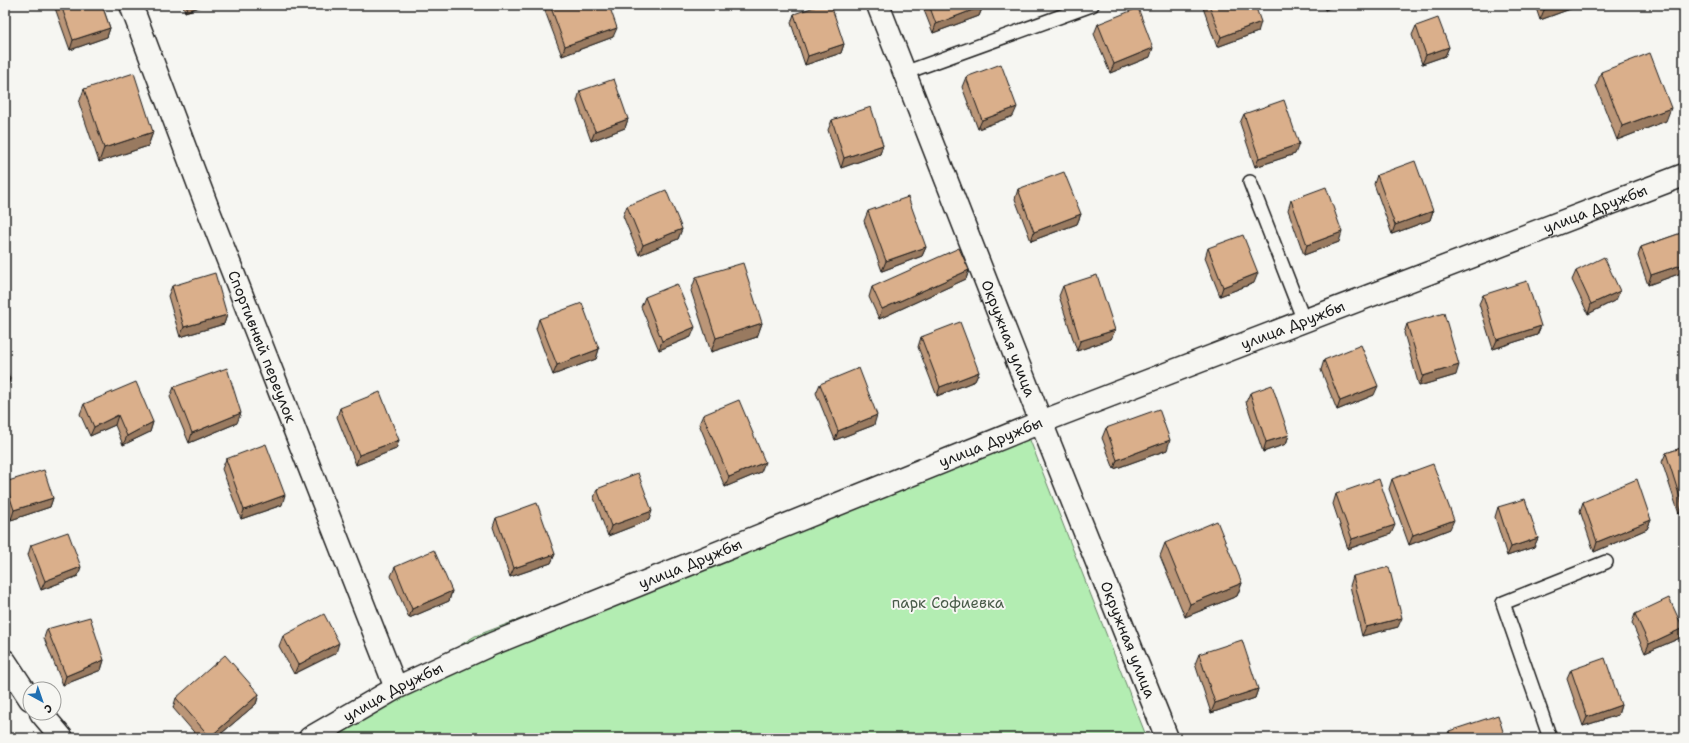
<svg xmlns="http://www.w3.org/2000/svg" width="1689" height="743" font-family="'Shantell Sans',sans-serif">
	<style>
		.green { fill: #b3edb2; stroke: #688467 }
		.lines { fill: none; stroke-linecap: round; stroke-linejoin: round }
		.lane-casing { stroke: #1c1c1c; stroke-width: 16 }
		.street-casing { stroke: #1c1c1c; stroke-width: 25 }
		.lane { stroke: #f6f6f2; stroke-width: 13 }
		.street { stroke: #f6f6f2; stroke-width: 22 }
		.wall { fill: #bb9678; stroke: #1c1c1c }
		.shaded-wall { fill: #997a61; stroke: #1c1c1c }
		.building { fill: #daaf8b; stroke: #1c1c1c }
		.labels { text-anchor: middle; stroke-width: 4; stroke-linejoin: round; paint-order: stroke }
		.street-label { font-size: 15px; fill: #1c1c1c; stroke: #f6f6f2 }
		.park-label { font-size: 15px; fill: #495b49; stroke: #f6f6f2 }
	</style>
	<rect width="100%" height="100%" fill="#f6f6f2"/>
	<filter id="ink" filterUnits="userSpaceOnUse"><feTurbulence type="fractalNoise" baseFrequency=".025" numOctaves="2"/><feDisplacementMap in="SourceGraphic" scale="8" xChannelSelector="R" yChannelSelector="G"/><feConvolveMatrix kernelMatrix="1 2 1 2 8 2 1 2 1" color-interpolation-filters="sRGB"/></filter>
	<g filter="url(#ink)">
		<path class="green" d="M 1026,430 L 1147,738 L 311,738 L 475,636 Z"/>
		<g class="lines">
			<defs>
				<path id="lane" d="M 904,73 L 1092,5
					M 1250,182 L 1304,321
					M 1550,738 L 1503,603 L 1606,562"/>
				<g id="street">
					<path id="s1" d="M 131,5 L 208,209 L 396,688"/>
					<path id="s2" d="M 878,5 L 1041,422 L 1167,738"/>
					<path d="M 5,661 L 30,699"/>
					<path d="M 41,713 L 62,738"/>
					<path id="s3" d="M 310,738 L 396,688 L 492,644 L 1041,422 L 1684,175"/>
				</g>
			</defs>
			<use href="#lane" class="lane-casing"/>
			<use href="#street" class="street-casing"/>
			<use href="#lane" class="lane"/>
			<use href="#street" class="street"/>
		</g>
		<path class="wall" d="M 56,5 L 102,5 L 110,28 L 107,37 L 70,50 L 55,8 Z
			M 183,5 L 205,5 L 185,12 Z
			M 547,5 L 609,5 L 613,37 L 562,56 L 545,11 Z
			M 922,5 L 982,5 L 983,6 L 979,16 L 933,33 Z
			M 1202,5 L 1255,5 L 1258,32 L 1217,47 Z
			M 1322,5 L 1337,5 L 1325,10 Z
			M 1535,5 L 1581,5 L 1540,20 Z
			M 794,14 L 844,44 L 841,53 L 805,65 L 791,23 Z
			M 1098,24 L 1150,57 L 1110,73 L 1094,34 Z
			M 1416,26 L 1449,47 L 1445,56 L 1422,64 L 1412,35 Z
			M 1601,72 L 1666,121 L 1617,140 L 1596,86 Z
			M 966,77 L 1013,116 L 978,129 L 962,87 Z
			M 84,89 L 153,132 L 148,146 L 99,162 L 79,103 Z
			M 580,91 L 628,119 L 625,128 L 591,141 L 577,101 Z
			M 1244,114 L 1295,154 L 1255,167 L 1240,123 Z
			M 832,120 L 883,145 L 880,154 L 841,168 L 828,130 Z
			M 1377,175 L 1433,211 L 1430,220 L 1392,234 L 1374,184 Z
			M 1018,189 L 1081,214 L 1077,224 L 1031,241 L 1015,199 Z
			M 1291,200 L 1339,242 L 1304,255 L 1288,210 Z
			M 627,206 L 682,229 L 678,239 L 639,255 L 623,216 Z
			M 868,211 L 926,247 L 922,256 L 882,271 L 864,221 Z
			M 1684,232 L 1684,272 L 1648,285 L 1638,256 L 1641,247 Z
			M 1208,248 L 1254,283 L 1220,296 L 1205,258 Z
			M 969,270 L 966,279 L 879,319 L 869,297 L 872,287 Z
			M 1576,271 L 1616,300 L 1588,314 L 1572,280 Z
			M 696,277 L 762,323 L 757,337 L 711,352 L 691,291 Z
			M 172,286 L 227,315 L 224,324 L 180,337 L 168,296 Z
			M 1063,286 L 1115,330 L 1111,339 L 1077,351 L 1059,296 Z
			M 1483,295 L 1541,326 L 1537,335 L 1493,349 L 1479,304 Z
			M 645,297 L 691,337 L 659,350 L 641,307 Z
			M 539,319 L 599,349 L 596,359 L 553,375 L 536,329 Z
			M 1407,324 L 1456,375 L 1419,386 L 1404,333 Z
			M 921,337 L 979,372 L 975,381 L 937,396 L 918,347 Z
			M 1324,360 L 1374,395 L 1337,410 L 1321,370 Z
			M 820,384 L 874,425 L 835,440 L 816,393 Z
			M 174,387 L 237,423 L 189,443 L 170,397 Z
			M 1250,393 L 1289,435 L 1286,444 L 1263,452 L 1246,402 Z
			M 84,404 L 153,422 L 150,432 L 123,445 L 115,425 L 90,436 L 80,414 Z
			M 340,408 L 399,440 L 396,449 L 356,465 L 337,417 Z
			M 703,415 L 761,472 L 725,487 L 699,424 Z
			M 1106,428 L 1167,450 L 1114,469 L 1102,438 Z
			M 1684,447 L 1684,512 L 1679,514 L 1662,462 L 1666,453 Z
			M 226,459 L 282,505 L 241,519 L 222,469 Z
			M 1392,479 L 1450,529 L 1409,545 L 1389,489 Z
			M 5,482 L 53,498 L 50,507 L 11,520 L 5,502 Z
			M 597,489 L 649,520 L 608,536 L 594,498 Z
			M 1336,494 L 1391,534 L 1348,549 L 1333,504 Z
			M 1583,502 L 1651,520 L 1647,529 L 1594,552 L 1580,511 Z
			M 1498,507 L 1538,538 L 1534,547 L 1507,556 L 1495,517 Z
			M 496,518 L 555,554 L 551,563 L 510,577 L 493,527 Z
			M 1165,543 L 1242,583 L 1237,596 L 1185,617 L 1160,556 Z
			M 31,545 L 78,576 L 41,590 L 28,555 Z
			M 395,567 L 452,591 L 449,601 L 409,618 L 391,576 Z
			M 1353,576 L 1398,627 L 1362,636 L 1350,586 Z
			M 1635,614 L 1683,628 L 1680,638 L 1645,653 L 1632,623 Z
			M 47,629 L 104,660 L 101,670 L 63,685 L 44,638 Z
			M 283,636 L 336,653 L 294,674 L 279,646 Z
			M 1199,654 L 1258,689 L 1255,698 L 1211,713 L 1195,664 Z
			M 1571,670 L 1621,705 L 1618,715 L 1583,726 L 1567,679 Z
			M 259,694 L 256,704 L 216,738 L 199,738 L 173,708 L 176,698 Z
			M 1449,731 L 1505,738 L 1446,738 Z"/>
		<path class="shaded-wall" d="M 188,5 L 205,5 L 185,12 Z
			M 1327,5 L 1337,5 L 1325,10 Z
			M 1558,5 L 1581,5 L 1540,20 L 1544,10 Z
			M 983,6 L 979,16 L 933,33 L 936,24 Z
			M 1261,22 L 1258,32 L 1217,47 L 1221,37 Z
			M 110,28 L 107,37 L 70,50 L 73,40 Z
			M 617,28 L 613,37 L 562,56 L 565,46 Z
			M 844,44 L 841,53 L 805,65 L 808,56 Z
			M 1449,47 L 1445,56 L 1422,64 L 1426,55 Z
			M 1153,48 L 1150,57 L 1110,73 L 1114,64 Z
			M 1017,107 L 1013,116 L 978,129 L 982,120 Z
			M 1671,108 L 1666,121 L 1617,140 L 1622,126 Z
			M 628,119 L 625,128 L 591,141 L 595,131 Z
			M 153,132 L 148,146 L 99,162 L 104,148 Z
			M 1299,144 L 1295,154 L 1255,167 L 1259,158 Z
			M 883,145 L 880,154 L 841,168 L 844,158 Z
			M 1433,211 L 1430,220 L 1392,234 L 1395,225 Z
			M 1081,214 L 1077,224 L 1031,241 L 1034,232 Z
			M 682,229 L 678,239 L 639,255 L 643,245 Z
			M 1342,232 L 1339,242 L 1304,255 L 1307,245 Z
			M 926,247 L 922,256 L 882,271 L 886,261 Z
			M 1684,264 L 1684,272 L 1648,285 L 1651,275 Z
			M 969,270 L 966,279 L 879,319 L 882,309 Z
			M 1258,273 L 1254,283 L 1220,296 L 1223,287 Z
			M 1620,291 L 1616,300 L 1588,314 L 1591,304 Z
			M 227,315 L 224,324 L 180,337 L 184,327 Z
			M 762,323 L 757,337 L 711,352 L 716,338 Z
			M 1541,326 L 1537,335 L 1493,349 L 1497,340 Z
			M 695,327 L 691,337 L 659,350 L 662,341 Z
			M 1115,330 L 1111,339 L 1077,351 L 1080,341 Z
			M 599,349 L 596,359 L 553,375 L 557,365 Z
			M 1459,365 L 1456,375 L 1419,386 L 1423,376 Z
			M 979,372 L 975,381 L 937,396 L 940,387 Z
			M 10,379 L 7,389 L 5,390 L 5,381 Z
			M 1378,386 L 1374,395 L 1337,410 L 1340,401 Z
			M 241,413 L 237,423 L 189,443 L 192,433 Z
			M 118,415 L 115,425 L 90,436 L 94,427 Z
			M 877,415 L 874,425 L 835,440 L 838,431 Z
			M 153,422 L 150,432 L 123,445 L 127,436 Z
			M 1289,435 L 1286,444 L 1263,452 L 1266,442 Z
			M 399,440 L 396,449 L 356,465 L 359,455 Z
			M 1170,440 L 1167,450 L 1114,469 L 1117,460 Z
			M 765,462 L 761,472 L 725,487 L 729,477 Z
			M 285,495 L 282,505 L 241,519 L 244,510 Z
			M 53,498 L 50,507 L 11,520 L 14,510 Z
			M 1682,504 L 1684,504 L 1684,512 L 1679,514 Z
			M 652,511 L 649,520 L 608,536 L 611,526 Z
			M 1454,520 L 1450,529 L 1409,545 L 1413,535 Z
			M 1651,520 L 1647,529 L 1594,552 L 1597,542 Z
			M 1395,525 L 1391,534 L 1348,549 L 1352,539 Z
			M 1538,538 L 1534,547 L 1507,556 L 1511,547 Z
			M 555,554 L 551,563 L 510,577 L 514,568 Z
			M 81,567 L 78,576 L 41,590 L 45,581 Z
			M 1242,583 L 1237,596 L 1185,617 L 1190,604 Z
			M 452,591 L 449,601 L 409,618 L 412,609 Z
			M 1402,618 L 1398,627 L 1362,636 L 1366,627 Z
			M 1683,628 L 1680,638 L 1645,653 L 1649,644 Z
			M 339,643 L 336,653 L 294,674 L 298,665 Z
			M 104,660 L 101,670 L 63,685 L 66,676 Z
			M 1258,689 L 1255,698 L 1211,713 L 1215,703 Z
			M 259,694 L 256,704 L 216,738 L 210,738 L 210,737 Z
			M 1621,705 L 1618,715 L 1583,726 L 1587,717 Z"/>
		<path class="building" d="M 61,5 L 102,5 L 110,28 L 73,40 Z
			M 550,5 L 609,5 L 617,28 L 565,46 Z
			M 820,5 L 831,5 L 844,44 L 808,56 L 794,14 Z
			M 929,5 L 982,5 L 983,6 L 936,24 Z
			M 1209,5 L 1255,5 L 1261,22 L 1221,37 Z
			M 1542,5 L 1558,5 L 1544,10 Z
			M 1138,8 L 1153,48 L 1114,64 L 1098,24 Z
			M 1438,18 L 1449,47 L 1426,55 L 1416,26 Z
			M 1650,53 L 1671,108 L 1622,126 L 1601,72 Z
			M 1001,64 L 1017,107 L 982,120 L 966,77 Z
			M 134,73 L 153,132 L 104,148 L 84,89 Z
			M 614,79 L 628,119 L 595,131 L 580,91 Z
			M 1284,100 L 1299,144 L 1259,158 L 1244,114 Z
			M 871,107 L 883,145 L 844,158 L 832,120 Z
			M 1415,161 L 1433,211 L 1395,225 L 1377,175 Z
			M 1064,172 L 1081,214 L 1034,232 L 1018,189 Z
			M 1326,187 L 1342,232 L 1307,245 L 1291,200 Z
			M 666,190 L 682,229 L 643,245 L 627,206 Z
			M 908,197 L 926,247 L 886,261 L 868,211 Z
			M 1684,232 L 1684,264 L 1651,275 L 1641,247 Z
			M 1243,235 L 1258,273 L 1223,287 L 1208,248 Z
			M 959,248 L 969,270 L 882,309 L 872,287 Z
			M 1604,257 L 1620,291 L 1591,304 L 1576,271 Z
			M 743,263 L 762,323 L 716,338 L 696,277 Z
			M 215,273 L 227,315 L 184,327 L 172,286 Z
			M 1097,275 L 1115,330 L 1080,341 L 1063,286 Z
			M 1527,281 L 1541,326 L 1497,340 L 1483,295 Z
			M 677,284 L 695,327 L 662,341 L 645,297 Z
			M 582,303 L 599,349 L 557,365 L 539,319 Z
			M 1444,313 L 1459,365 L 1423,376 L 1407,324 Z
			M 960,322 L 979,372 L 940,387 L 921,337 Z
			M 1361,345 L 1378,386 L 1340,401 L 1324,360 Z
			M 5,366 L 10,379 L 5,381 Z
			M 227,368 L 241,413 L 192,433 L 174,387 Z
			M 859,368 L 877,415 L 838,431 L 820,384 Z
			M 136,382 L 153,422 L 127,436 L 118,415 L 94,427 L 84,404 Z
			M 1272,385 L 1289,435 L 1266,442 L 1250,393 Z
			M 380,392 L 399,440 L 359,455 L 340,408 Z
			M 739,400 L 765,462 L 729,477 L 703,415 Z
			M 1159,409 L 1170,440 L 1117,460 L 1106,428 Z
			M 266,444 L 285,495 L 244,510 L 226,459 Z
			M 1684,447 L 1684,504 L 1682,504 L 1666,453 Z
			M 1433,464 L 1454,520 L 1413,535 L 1392,479 Z
			M 44,470 L 53,498 L 14,510 L 5,482 Z
			M 638,473 L 652,511 L 611,526 L 597,489 Z
			M 1379,479 L 1395,525 L 1352,539 L 1336,494 Z
			M 1637,479 L 1651,520 L 1597,542 L 1583,502 Z
			M 1525,499 L 1538,538 L 1511,547 L 1498,507 Z
			M 537,503 L 555,554 L 514,568 L 496,518 Z
			M 1217,521 L 1242,583 L 1190,604 L 1165,543 Z
			M 68,532 L 81,567 L 45,581 L 31,545 Z
			M 434,550 L 452,591 L 412,609 L 395,567 Z
			M 1389,567 L 1402,618 L 1366,627 L 1353,576 Z
			M 1669,598 L 1683,628 L 1649,644 L 1635,614 Z
			M 324,614 L 339,643 L 298,665 L 283,636 Z
			M 90,617 L 104,660 L 66,676 L 47,629 Z
			M 1242,640 L 1258,689 L 1215,703 L 1199,654 Z
			M 225,655 L 259,694 L 210,737 L 176,698 Z
			M 1605,658 L 1621,705 L 1587,717 L 1571,670 Z
			M 1498,715 L 1505,738 L 1451,738 L 1449,731 Z"/>
	</g>
	<g class="labels">
		<g class="street-label">
			<text dy="5" stroke="none"><textPath href="#s3" startOffset="1391">улица Дружбы</textPath></text>
			<text dy="5" stroke="none"><textPath href="#s3" startOffset="1067">улица Дружбы</textPath></text>
			<text dy="5" stroke="none"><textPath href="#s2" startOffset="358">Окружная улица</textPath></text>
			<text dy="5" stroke="none"><textPath href="#s1" startOffset="366">Спортивный переулок</textPath></text>
			<text dy="5" stroke="none"><textPath href="#s3" startOffset="743">улица Дружбы</textPath></text>
			<text dy="5" stroke="none"><textPath href="#s3" startOffset="419">улица Дружбы</textPath></text>
			<text dy="5" stroke="none"><textPath href="#s2" startOffset="682">Окружная улица</textPath></text>
			<text dy="5" stroke="none"><textPath href="#s3" startOffset="95">улица Дружбы</textPath></text>
		</g>
		<g class="park-label">
			<text x="948" y="608">парк Софиевка</text>
		</g>
	</g>
	<rect width="1689" height="743" fill="none" stroke="#f6f6f2" stroke-width="20"/>
	<rect x="10" y="10" width="1669" height="723" fill="none" stroke="#1c1c1c" stroke-width="1.5" filter="url(#ink)"/>
	<g transform="translate(42 701) rotate(140)"><circle r="19" fill="#f6f6f2" stroke="#9f9f9c"/>
	<path d="M0-3L7 15L0 10L-7 15Z" fill="#1f6fb2"/>
	<text y="-6" font-size="11" font-weight="bold" text-anchor="middle" fill="#1c1c1c">С</text>
	</g>
</svg>
